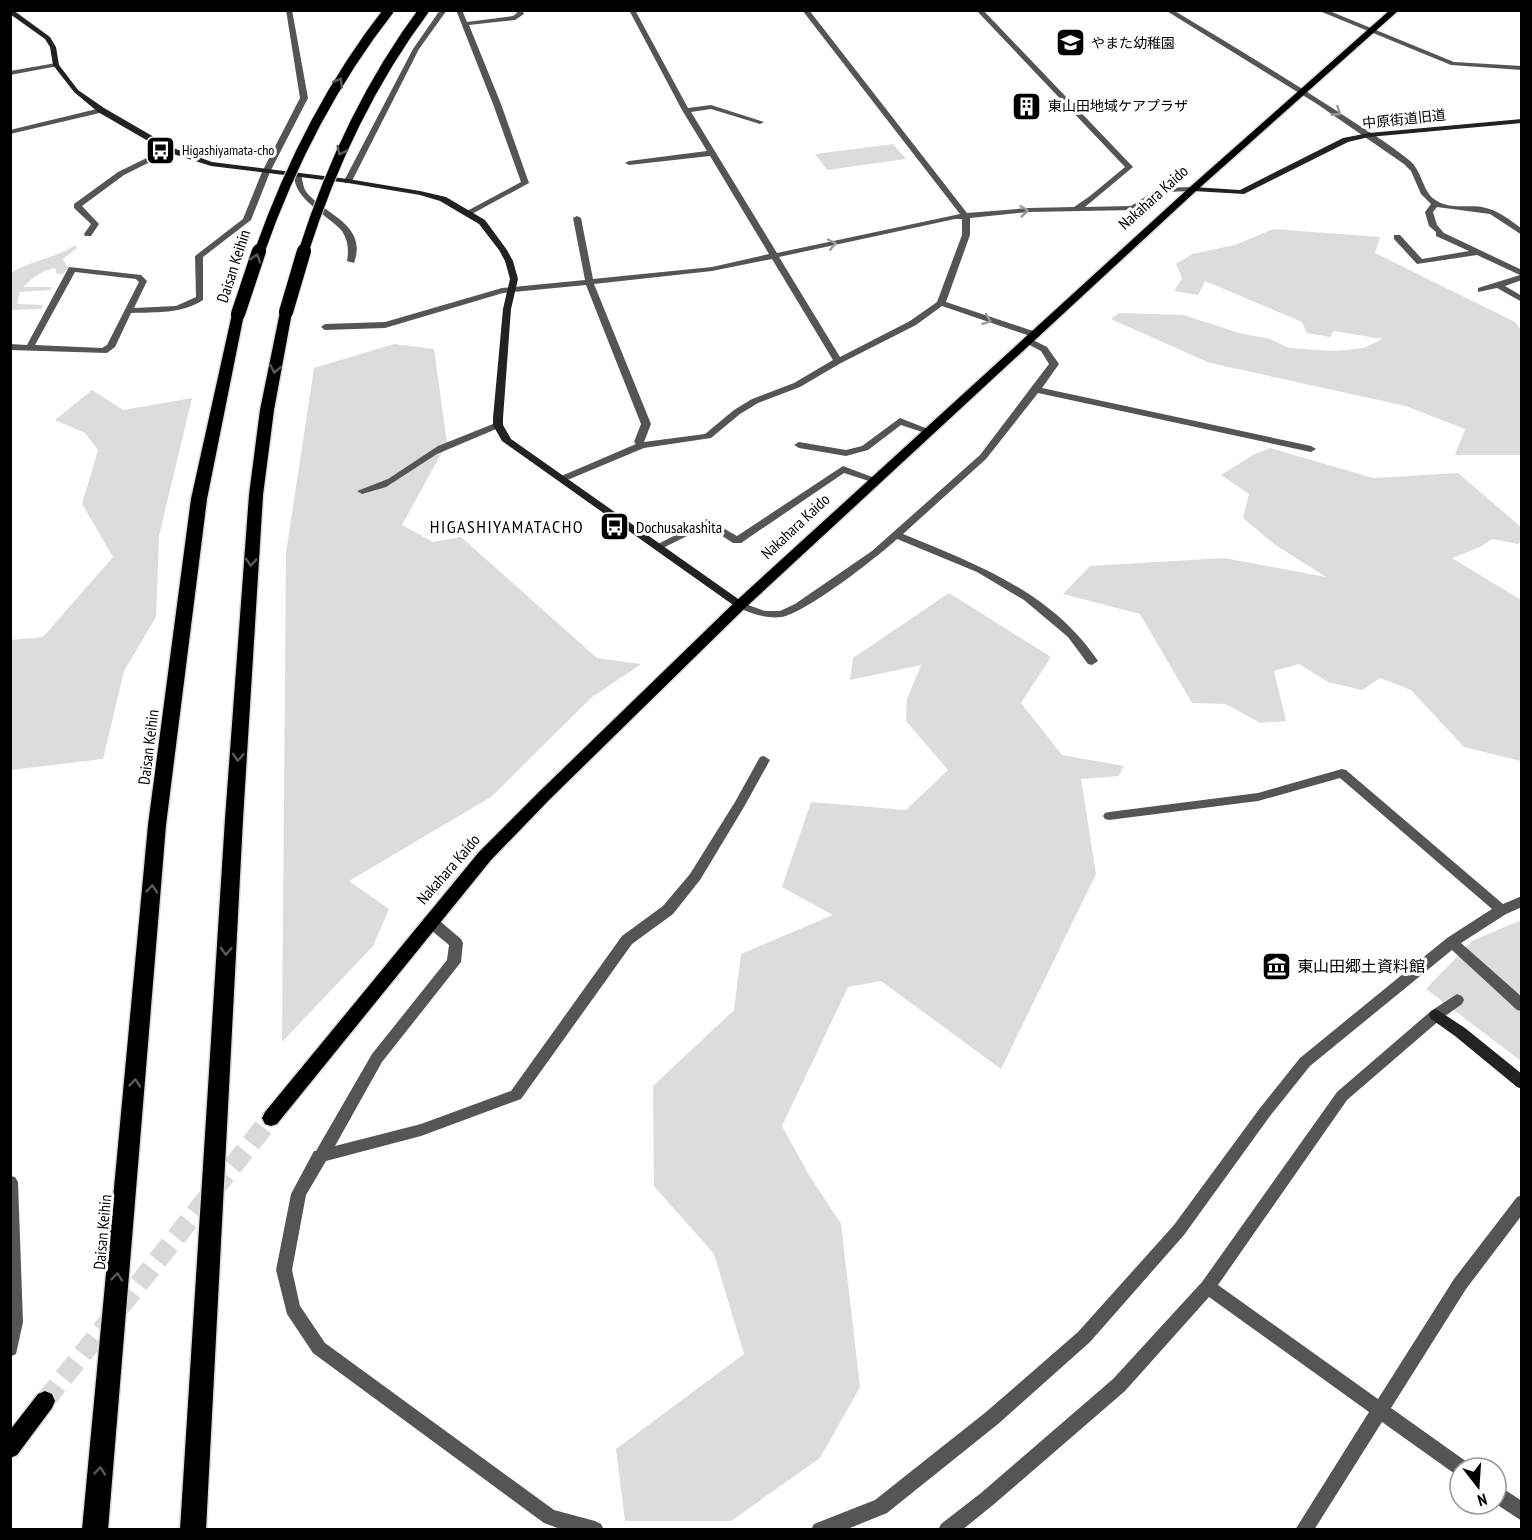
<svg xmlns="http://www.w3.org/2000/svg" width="1532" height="1540" font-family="'PT Sans Narrow','Noto Sans JP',sans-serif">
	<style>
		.green { fill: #dcdcdc }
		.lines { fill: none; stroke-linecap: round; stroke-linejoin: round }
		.primary-tunnel { stroke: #d9d9d9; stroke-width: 20; stroke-dasharray: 20 10; stroke-linecap: butt }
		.primary-casing { stroke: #dbdbdb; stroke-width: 3 }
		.highway-casing { stroke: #dbdbdb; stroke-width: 3 }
		.street { fill: #555; fill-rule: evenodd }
		.secondary { fill: #222; fill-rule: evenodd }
		.primary { fill: #000; fill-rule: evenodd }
		.highway { fill: #000; fill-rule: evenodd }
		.highway-bridge-far1-casing { stroke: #dbdbdb; stroke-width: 12; stroke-linecap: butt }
		.highway-bridge-casing { stroke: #dbdbdb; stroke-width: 16; stroke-linecap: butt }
		.highway-bridge-far1 { stroke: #000; stroke-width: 10 }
		.highway-bridge { stroke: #000; stroke-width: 14 }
		.oneway { stroke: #595959 }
		.oneway2 { stroke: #999 }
		.labels { text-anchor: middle; stroke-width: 6; stroke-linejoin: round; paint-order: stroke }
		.far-poi-label { font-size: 14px; fill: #000; stroke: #fff; text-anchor: start }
		.far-street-label { font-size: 14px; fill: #000; stroke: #fff }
		.street-label { font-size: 16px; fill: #000; stroke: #fff }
		.poi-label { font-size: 16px; fill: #000; stroke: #fff; text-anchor: start }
		.neighbourhood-label { font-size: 18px; letter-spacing: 1.5px; fill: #000; stroke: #fff }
	</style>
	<rect width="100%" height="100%" fill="#fff"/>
	<path class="green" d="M 893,144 L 906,159 L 827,170 L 815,154 Z
		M 1273,229 L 1380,237 L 1375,253 L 1515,322 L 1521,330 L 1521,455 L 1455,455 L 1465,429 L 1406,406 L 1210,363 L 1111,319 L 1119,313 L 1184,315 L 1239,333 L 1270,339 L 1289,348 L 1335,351 L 1364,348 L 1382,339 L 1334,331 L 1330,337 L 1307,333 L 1302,322 L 1205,281 L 1198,295 L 1174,291 L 1182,278 L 1176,264 L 1192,254 L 1235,245 Z
		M 75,245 L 77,248 L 63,259 L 68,268 L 63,274 L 57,274 L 55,268 C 41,271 33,277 23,287 L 52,287 L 50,290 L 20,292 L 17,304 L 43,305 L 42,309 L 11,310 L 11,273 C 31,260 55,259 75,245 Z
		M 394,344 L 434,349 L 447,443 L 402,525 L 433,542 L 461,537 L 597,658 L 641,664 L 591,698 L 491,797 L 349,881 L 389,909 L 373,946 L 282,1042 L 286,553 L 314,368 Z
		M 92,390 L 123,410 L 192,398 L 159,536 L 156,617 L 124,671 L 103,759 L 11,770 L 11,640 L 43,637 L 113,557 L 82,504 L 98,450 L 85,433 L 55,420 Z
		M 1270,448 L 1373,478 L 1458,473 L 1521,527 L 1521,541 L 1518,544 L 1492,539 L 1480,547 L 1452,558 L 1521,600 L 1521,761 L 1464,747 L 1411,690 L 1380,678 L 1362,690 L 1328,682 L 1299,664 L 1274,671 L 1286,721 L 1260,723 L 1226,704 L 1192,703 L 1140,614 L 1063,594 L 1090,566 L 1224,558 L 1326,577 L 1274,544 L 1243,518 L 1249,494 L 1221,475 L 1253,455 Z
		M 949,593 L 1051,657 L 1021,703 L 1062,755 L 1124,766 L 1119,776 L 1081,779 L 1096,874 L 1001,1069 L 881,981 L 848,987 L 782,1126 L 809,1175 L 841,1224 L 860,1387 L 820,1458 L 731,1521 L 625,1521 L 616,1449 L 744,1354 L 714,1254 L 654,1186 L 653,1086 L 734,1010 L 741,954 L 833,915 L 782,887 L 811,802 L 906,810 L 948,770 L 906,721 L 907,699 L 921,665 L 850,680 L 853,658 Z
		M 1521,920 L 1521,1061 L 1426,989 L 1472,941 Z"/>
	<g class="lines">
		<path class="primary-tunnel" d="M 45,1401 L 271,1118"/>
		<defs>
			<path id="primary" d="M 1390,10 L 1399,10 L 1196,191 L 745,608 L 549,800 L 491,860 L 277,1124 L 271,1126 L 265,1124 L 262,1118 L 265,1112 L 479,852 L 539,792 L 735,602 L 1190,187 Z
				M 45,1391 L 52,1394 L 55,1401 L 52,1408 L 17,1455 L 10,1458 L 10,1430 L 38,1394 Z"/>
			<path id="highway" d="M 286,308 L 292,312 L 274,410 L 263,495 L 243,819 L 206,1530 L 180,1530 L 225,819 L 249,495 L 260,410 L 280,312 Z
				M 238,310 L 244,314 L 207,499 L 166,825 L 108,1530 L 82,1530 L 148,825 L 191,499 L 232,314 Z"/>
		</defs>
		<use href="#primary" class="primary-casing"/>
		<use href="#highway" class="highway-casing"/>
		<path class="street" d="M 286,10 L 292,10 L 308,98 L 270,172 L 251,220 L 203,257 L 203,300 C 182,314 156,312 131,313 L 115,347 L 107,353 L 10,350 L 10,344 L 27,345 L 69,267 L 141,275 L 147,281 L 134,308 L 176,306 L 196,297 L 195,256 L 243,219 L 262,172 L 300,98 ZM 75,272 L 136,279 L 139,282 L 107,345 L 102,348 L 35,345 Z
			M 440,10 L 447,10 L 419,49 L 352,181 L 345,183 L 344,181 L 413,49 Z
			M 456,10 L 462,10 L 467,22 L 513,16 L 517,13 L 516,10 L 522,10 L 524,14 L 515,20 L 469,25 L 501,104 L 529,183 L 470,215 L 466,213 L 467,211 L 521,182 L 493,104 Z
			M 629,10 L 635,10 L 688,108 L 711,105 L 764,122 L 760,124 L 711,109 L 691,112 L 777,253 L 960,214 L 802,10 L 809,10 L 967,213 L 1029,208 L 1074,207 L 1090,196 L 1125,167 L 976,10 L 983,10 L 1133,167 L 1085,207 L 1131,206 L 1159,188 L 1193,187 L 1197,189 L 1193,191 L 1164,192 L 1133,210 L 1029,212 L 970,218 L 970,235 L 946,302 L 1036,332 L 1036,336 L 1030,336 L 942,306 L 916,325 L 841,363 L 800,387 L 758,403 L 740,414 L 711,438 L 644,448 L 565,481 L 559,481 L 559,477 L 636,444 L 634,442 L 641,424 L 586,285 L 503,293 L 385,328 L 325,330 L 321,327 L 325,324 L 385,322 L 502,288 L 585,280 L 573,218 L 577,216 L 581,218 L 593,279 L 712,267 L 769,254 L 710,156 L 629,165 L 625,163 L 629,161 L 707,151 L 682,110 ZM 955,219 L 962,219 L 962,235 L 937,302 L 910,321 L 840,357 L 779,257 ZM 772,259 L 833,360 L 794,383 L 752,399 L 734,410 L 705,434 L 644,442 L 651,424 L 594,284 L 712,271 Z
			M 1165,10 L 1173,10 C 1228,43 1283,76 1337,111 C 1361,127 1387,142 1409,160 C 1423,171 1422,193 1437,201 C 1449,209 1468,205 1482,207 C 1498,210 1509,219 1522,229 L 1522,235 L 1490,214 L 1437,207 L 1433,212 L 1437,225 L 1444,233 L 1522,270 L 1522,280 L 1505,286 L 1522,296 L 1522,302 L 1497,288 L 1478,292 L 1478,288 L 1520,275 L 1477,255 L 1417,264 L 1394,239 L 1394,235 L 1400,235 L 1422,259 L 1469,251 L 1436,236 L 1436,232 L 1429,226 L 1425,212 L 1431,204 L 1421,194 L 1411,171 L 1404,164 L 1317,104 Z
			M 1317,10 L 1327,10 L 1454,62 L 1522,66 L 1522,70 L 1451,65 Z
			M 56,63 L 59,65 L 58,66 L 10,75 L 10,71 Z
			M 101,108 L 105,110 L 104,112 L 10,134 L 10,130 Z
			M 167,148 L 174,150 L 124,175 L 82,206 L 99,224 L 91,236 L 85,236 L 84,234 L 91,224 L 74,208 L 74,204 L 118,172 Z
			M 294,173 L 301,175 C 303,181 303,188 307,193 C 326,215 368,225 354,263 L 347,261 C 349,249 348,241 342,231 C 326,213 293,200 294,173 Z
			M 1027,337 L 1047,347 L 1059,364 L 1042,388 L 1311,446 L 1316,449 L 1311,452 L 1038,393 L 986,459 L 903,534 C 976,564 1052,592 1098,661 L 1092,665 L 1088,664 L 1068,637 L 1024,600 L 977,572 L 897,539 C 879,556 803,615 781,617 C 765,619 751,613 736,607 L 735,605 L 740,602 L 765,611 L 780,611 L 795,604 L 872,551 L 980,455 L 1049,364 L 1041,351 L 1024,342 L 1024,338 Z
			M 900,418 L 933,431 L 928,434 L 901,425 L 868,450 L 846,456 L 799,448 L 794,445 L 799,442 L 846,450 L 862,446 Z
			M 498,422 L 501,423 L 501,427 L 437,454 L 386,487 L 362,494 L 357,491 L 388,479 L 438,446 Z
			M 843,466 L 880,480 L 875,483 L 844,473 L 741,543 L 733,543 L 707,526 L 663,548 L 659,549 L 654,546 L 707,519 L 737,536 Z
			M 764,756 L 770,760 L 744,807 L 700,880 L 673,914 L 632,944 L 521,1099 L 421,1136 L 326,1161 L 306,1195 L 292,1270 L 300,1306 L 325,1343 L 554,1510 L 595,1521 L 601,1524 L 604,1530 L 563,1530 L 544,1523 L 313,1353 L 287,1314 L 276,1270 L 291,1194 L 314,1151 L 316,1151 L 372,1054 L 447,960 L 449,945 L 425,925 L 423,921 L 425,917 L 435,917 L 461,939 L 463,943 L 461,962 L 382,1062 L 335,1146 L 421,1124 L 511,1091 L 622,936 L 663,906 L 690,874 L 735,802 L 760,757 Z
			M 1342,769 L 1346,770 L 1503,904 L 1522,896 L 1522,907 L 1506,914 L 1461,943 L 1522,997 L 1522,1011 L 1517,1010 L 1452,950 L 1310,1066 L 1270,1116 L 1184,1235 L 1090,1342 L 998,1424 L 887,1513 L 845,1530 L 811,1530 L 814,1524 L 875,1500 L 986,1412 L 1078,1332 L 1174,1225 L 1260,1108 L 1300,1058 L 1447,938 L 1492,909 L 1340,778 L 1258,801 L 1109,820 L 1105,819 L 1103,816 L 1105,813 L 1109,812 L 1258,793 Z
			M 1457,994 L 1462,996 L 1464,1000 L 1462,1004 L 1441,1019 L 1347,1100 L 1218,1285 L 1378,1399 L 1454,1279 L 1517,1197 L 1522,1195 L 1522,1215 L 1466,1289 L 1391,1408 L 1467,1462 L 1470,1468 L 1460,1468 L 1460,1476 L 1455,1474 L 1382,1422 L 1314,1530 L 1295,1530 L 1369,1412 L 1209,1297 L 1125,1391 L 993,1505 L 962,1530 L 938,1530 L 941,1524 L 981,1493 L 1113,1379 L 1202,1282 L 1337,1092 L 1431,1011 Z
			M 10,1176 L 15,1177 L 18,1182 L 23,1322 L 16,1354 L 10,1357 Z
			M 1496,1484 L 1522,1501 L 1522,1521 L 1496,1504 Z"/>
		<path class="secondary" d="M 10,10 L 13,10 L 50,37 L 56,47 L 59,65 L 78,90 L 104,108 L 173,148 L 212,162 L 348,179 L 420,191 L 446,197 L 485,220 L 507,250 L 513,261 L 518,279 L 511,309 L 503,418 L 503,425 L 511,439 L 744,603 L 745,605 L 744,607 L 736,607 L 502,441 L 493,425 L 493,418 L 503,309 L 510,279 L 505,261 L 499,250 L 479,224 L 440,201 L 420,195 L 348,183 L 211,166 L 167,152 L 98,112 L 74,92 L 53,65 L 50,47 L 45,39 L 10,14 Z
			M 1522,119 L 1522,123 L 1369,137 L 1348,142 L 1244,194 L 1193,191 L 1189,189 L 1193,187 L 1240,190 L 1343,138 L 1369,133 Z
			M 1436,1009 L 1465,1028 L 1522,1074 L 1522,1089 L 1517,1087 L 1455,1036 L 1431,1019 L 1429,1015 L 1431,1011 Z"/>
		<use href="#primary" class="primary"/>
		<use href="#highway" class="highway"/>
		<defs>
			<path id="highway-bridge-far1" d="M 259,253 C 290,165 331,84 389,10
				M 303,253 C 331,165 369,84 424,10"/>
			<path id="highway-bridge" d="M 286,312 L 304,251
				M 238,314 L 259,251"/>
		</defs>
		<use href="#highway-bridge-far1" class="highway-bridge-far1-casing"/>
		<use href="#highway-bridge" class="highway-bridge-casing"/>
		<use href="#highway-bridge-far1" class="highway-bridge-far1"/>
		<use href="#highway-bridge" class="highway-bridge"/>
	</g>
	<defs><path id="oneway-chevron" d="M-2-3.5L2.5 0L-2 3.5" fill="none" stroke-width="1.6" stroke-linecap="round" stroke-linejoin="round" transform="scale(1.5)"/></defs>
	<g class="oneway">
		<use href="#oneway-chevron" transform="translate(339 82) rotate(-58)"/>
		<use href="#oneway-chevron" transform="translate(341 151) rotate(116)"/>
		<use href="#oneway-chevron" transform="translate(256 258) rotate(-72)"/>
		<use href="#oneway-chevron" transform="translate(275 369) rotate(101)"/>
		<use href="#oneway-chevron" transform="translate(251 562) rotate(94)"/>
		<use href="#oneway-chevron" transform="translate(238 757) rotate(94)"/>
		<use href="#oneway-chevron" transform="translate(152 889) rotate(-85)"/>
		<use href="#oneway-chevron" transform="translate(226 951) rotate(93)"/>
		<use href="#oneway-chevron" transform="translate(135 1083) rotate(-85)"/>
		<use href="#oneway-chevron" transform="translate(117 1277) rotate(-85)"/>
		<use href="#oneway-chevron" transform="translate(100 1471) rotate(-85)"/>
	</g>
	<g class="oneway2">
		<use href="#oneway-chevron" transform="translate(1337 112) rotate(33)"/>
		<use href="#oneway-chevron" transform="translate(1024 211) rotate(-6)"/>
		<use href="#oneway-chevron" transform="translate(832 244) rotate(-12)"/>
		<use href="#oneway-chevron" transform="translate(987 320) rotate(20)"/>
	</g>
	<defs>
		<symbol id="school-square" viewBox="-11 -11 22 22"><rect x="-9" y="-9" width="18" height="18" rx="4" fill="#000" stroke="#fff"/><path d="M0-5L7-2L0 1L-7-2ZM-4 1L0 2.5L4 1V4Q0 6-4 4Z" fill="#fff"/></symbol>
		<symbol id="building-square" viewBox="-11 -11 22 22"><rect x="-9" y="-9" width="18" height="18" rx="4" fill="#000" stroke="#fff"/><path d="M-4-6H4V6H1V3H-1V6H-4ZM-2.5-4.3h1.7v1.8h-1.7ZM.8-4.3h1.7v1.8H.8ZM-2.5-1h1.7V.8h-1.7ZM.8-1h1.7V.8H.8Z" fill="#fff"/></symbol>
		<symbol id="bus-square" viewBox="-11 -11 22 22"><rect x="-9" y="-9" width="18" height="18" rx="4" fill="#000" stroke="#fff"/><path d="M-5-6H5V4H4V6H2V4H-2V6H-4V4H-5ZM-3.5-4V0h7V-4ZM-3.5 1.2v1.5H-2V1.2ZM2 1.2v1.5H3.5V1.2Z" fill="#fff"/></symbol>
		<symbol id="museum-square" viewBox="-11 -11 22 22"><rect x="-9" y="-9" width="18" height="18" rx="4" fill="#000" stroke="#fff"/><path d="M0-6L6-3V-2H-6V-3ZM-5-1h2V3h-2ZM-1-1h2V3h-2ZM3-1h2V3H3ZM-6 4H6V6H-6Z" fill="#fff"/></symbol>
	</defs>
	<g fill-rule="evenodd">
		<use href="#school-square" x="1054" y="26" width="33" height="33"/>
		<use href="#building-square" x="1010" y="90" width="33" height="33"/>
		<use href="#bus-square" x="144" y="134" width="33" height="33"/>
		<use href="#bus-square" x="598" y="510" width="33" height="33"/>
		<use href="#museum-square" x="1260" y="950" width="33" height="33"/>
	</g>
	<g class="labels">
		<g class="far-poi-label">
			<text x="1091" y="48">やまた幼稚園</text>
			<text x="1048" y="111">東山田地域ケアプラザ</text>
			<text x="182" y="155">Higashiyamata-cho</text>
		</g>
		<g class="far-street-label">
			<text transform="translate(1404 119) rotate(-6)" y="5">中原街道旧道</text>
		</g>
		<g class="street-label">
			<text transform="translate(1153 197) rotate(-42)" y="6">Nakahara Kaido</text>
			<text transform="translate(233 266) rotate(-72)" y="6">Daisan Keihin</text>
			<text transform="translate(795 526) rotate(-43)" y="6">Nakahara Kaido</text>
			<text transform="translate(148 747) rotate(-83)" y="6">Daisan Keihin</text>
			<text transform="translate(448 869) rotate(-49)" y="6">Nakahara Kaido</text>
			<text transform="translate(102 1232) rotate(-85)" y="6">Daisan Keihin</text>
		</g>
		<g class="poi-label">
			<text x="636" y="533">Dochusakashita</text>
			<text x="1297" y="972">東山田郷土資料館</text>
		</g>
		<g class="neighbourhood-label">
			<text x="507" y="533">HIGASHIYAMATACHO</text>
		</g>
	</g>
	<rect width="1532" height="1540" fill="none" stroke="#000000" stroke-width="24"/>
	<g transform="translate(1478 1486) rotate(163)"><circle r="28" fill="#ffffff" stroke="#999999" stroke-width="1.5"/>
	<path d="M0-4.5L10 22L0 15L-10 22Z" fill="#000000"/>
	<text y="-9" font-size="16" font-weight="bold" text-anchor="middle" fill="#000000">N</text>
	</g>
</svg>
